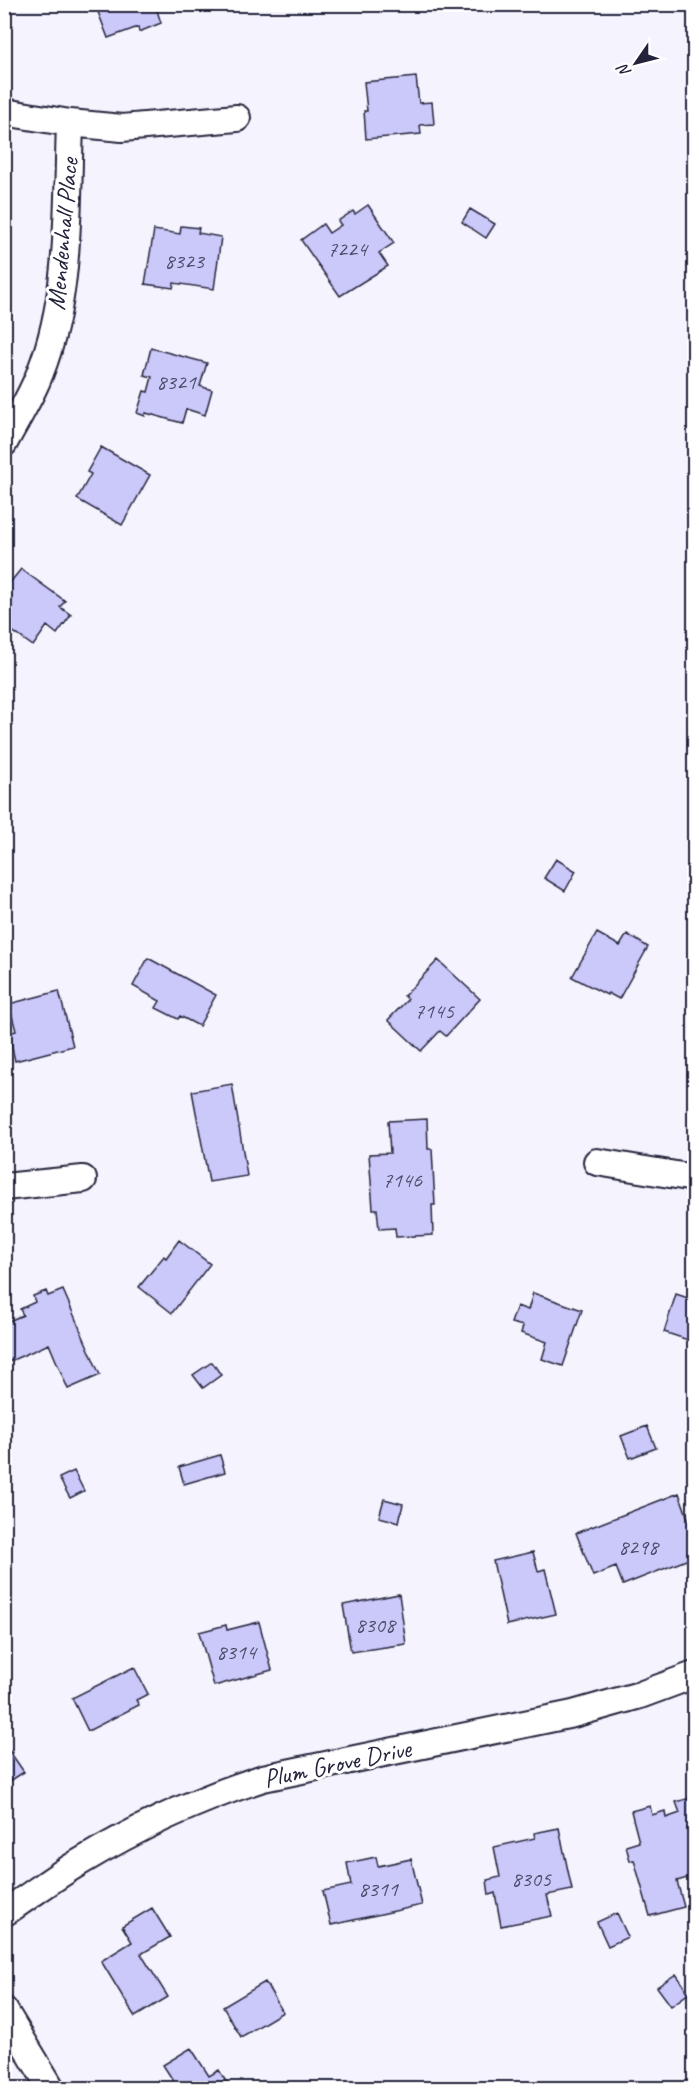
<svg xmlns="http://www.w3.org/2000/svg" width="699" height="2093" font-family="Caveat,sans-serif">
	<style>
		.building { fill: #cbc8fa; stroke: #22223b; stroke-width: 1.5 }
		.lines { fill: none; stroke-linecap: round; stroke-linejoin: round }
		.minor-casing { stroke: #22223b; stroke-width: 30 }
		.minor { stroke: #fff; stroke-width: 26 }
		.labels { text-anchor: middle; stroke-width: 6; stroke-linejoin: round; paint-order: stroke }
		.number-label { font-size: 22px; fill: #4c4c6b }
		.street-label { font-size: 26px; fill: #22223b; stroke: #fff }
	</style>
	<rect width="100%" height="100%" fill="#f5f4fe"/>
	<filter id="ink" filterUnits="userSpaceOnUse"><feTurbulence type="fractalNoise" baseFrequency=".0167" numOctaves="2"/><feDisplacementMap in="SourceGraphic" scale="12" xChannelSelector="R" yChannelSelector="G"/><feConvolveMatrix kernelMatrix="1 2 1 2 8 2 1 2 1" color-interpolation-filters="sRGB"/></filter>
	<g filter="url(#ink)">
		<path class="building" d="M 95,4 L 155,4 L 161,23 L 139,32 L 138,27 L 108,38 Z
			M 416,77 L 419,103 L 432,102 L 434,124 L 420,125 L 421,134 L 366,139 L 364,111 L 367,111 L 364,82 Z
			M 368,205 L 394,243 L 379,253 L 388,266 L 340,296 L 301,240 L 323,224 L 329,233 L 341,225 L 338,221 L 353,211 L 355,214 Z
			M 470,209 L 495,224 L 486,238 L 462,222 Z
			M 181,226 L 199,228 L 198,233 L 221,237 L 214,289 L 174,283 L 173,288 L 145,284 L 154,230 L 180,234 Z
			M 151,348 L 207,363 L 200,386 L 212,390 L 205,415 L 186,409 L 182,423 L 146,413 L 145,416 L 137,413 L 144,391 L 148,392 L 152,377 L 144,375 Z
			M 101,447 L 150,475 L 122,525 L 77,499 L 91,474 L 87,472 Z
			M 21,569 L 65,601 L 60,607 L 71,615 L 57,634 L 47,626 L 33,646 L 4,625 L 4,598 L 8,594 L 4,590 Z
			M 556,859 L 576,871 L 565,891 L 544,878 Z
			M 597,933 L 620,946 L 627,934 L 648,947 L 619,999 L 608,993 L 607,995 L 572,977 Z
			M 148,958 L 216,995 L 199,1026 L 180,1016 L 178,1019 L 156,1008 L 160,1001 L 133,986 Z
			M 438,960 L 480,999 L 446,1036 L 440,1031 L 421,1051 L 388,1020 L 408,999 L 404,996 Z
			M 59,991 L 73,1046 L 15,1061 L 9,1033 L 16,1031 L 9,1004 Z
			M 232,1084 L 247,1176 L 209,1182 L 192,1091 Z
			M 427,1119 L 428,1149 L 432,1149 L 435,1205 L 432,1205 L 433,1235 L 396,1237 L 395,1228 L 379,1229 L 377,1209 L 373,1209 L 369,1154 L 390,1153 L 388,1121 Z
			M 179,1240 L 210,1264 L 172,1313 L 139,1287 L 164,1256 L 166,1258 Z
			M 63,1290 L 100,1375 L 68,1389 L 49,1344 L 8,1362 L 4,1353 L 4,1323 L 23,1315 L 20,1309 L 35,1302 L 33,1296 L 46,1291 L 48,1296 Z
			M 533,1293 L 582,1310 L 563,1366 L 542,1359 L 547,1342 L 521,1333 L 523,1326 L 511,1323 L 517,1306 L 528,1310 Z
			M 676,1294 L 694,1300 L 694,1342 L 664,1332 Z
			M 212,1362 L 221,1375 L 203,1388 L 193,1375 Z
			M 647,1426 L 656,1448 L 630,1458 L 621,1436 Z
			M 220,1455 L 225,1472 L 184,1484 L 179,1467 Z
			M 74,1471 L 84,1491 L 70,1498 L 59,1478 Z
			M 679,1493 L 694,1535 L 694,1557 L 623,1585 L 616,1567 L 593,1576 L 576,1533 Z
			M 384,1499 L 403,1504 L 399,1522 L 379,1517 Z
			M 533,1552 L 538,1571 L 545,1569 L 556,1614 L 507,1625 L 493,1561 Z
			M 399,1594 L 406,1644 L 351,1652 L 343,1605 Z
			M 259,1622 L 272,1670 L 214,1686 L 199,1632 L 226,1625 L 227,1630 Z
			M 134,1667 L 148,1694 L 136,1700 L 139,1705 L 88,1731 L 72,1698 Z
			M 4,1743 L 24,1772 L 7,1783 L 4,1780 Z
			M 694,1797 L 694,1876 L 677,1881 L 684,1907 L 650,1916 L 634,1860 L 630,1861 L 626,1846 L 639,1842 L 631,1811 L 650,1806 L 652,1815 L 665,1811 L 666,1818 L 680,1813 L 676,1802 Z
			M 559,1828 L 572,1890 L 547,1895 L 552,1916 L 501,1926 L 495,1893 L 489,1895 L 487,1880 L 500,1877 L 494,1847 L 535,1838 L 534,1833 Z
			M 376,1857 L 378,1866 L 411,1859 L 422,1905 L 331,1925 L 323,1891 L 351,1885 L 347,1863 Z
			M 152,1908 L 170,1937 L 141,1954 L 168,1997 L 135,2017 L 101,1961 L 132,1942 L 122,1926 Z
			M 617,1913 L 628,1937 L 608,1946 L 597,1922 Z
			M 676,1974 L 689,1993 L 671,2006 L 657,1987 Z
			M 265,1982 L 283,2012 L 241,2037 L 223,2007 Z
			M 191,2048 L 209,2076 L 219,2070 L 230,2088 L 178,2088 L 163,2065 Z"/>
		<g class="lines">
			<defs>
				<path id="minor" d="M 4,112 L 70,123 L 122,128 L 237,118
					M 4,443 C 16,420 31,397 40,373 C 71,295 67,206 70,123
					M 597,1162 L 694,1178
					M 4,1187 L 83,1179
					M 4,1913 C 30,1896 54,1877 80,1862 C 138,1827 199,1799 263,1778 L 573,1714 L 640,1695 L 694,1675
					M 4,2010 L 51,2088"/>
			</defs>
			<use href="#minor" class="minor-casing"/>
			<use href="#minor" class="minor"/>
		</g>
	</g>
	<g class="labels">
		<g class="number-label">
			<text x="347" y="256">7224</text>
			<text x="184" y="268">8323</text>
			<text x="176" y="389">8321</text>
			<text x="434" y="1018">7145</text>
			<text x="402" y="1187">7146</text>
			<text x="638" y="1554">8298</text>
			<text x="375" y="1632">8308</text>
			<text x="236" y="1659">8314</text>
			<text x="531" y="1886">8305</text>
			<text x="378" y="1896">8311</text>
		</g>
		<g class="street-label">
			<text transform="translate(62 234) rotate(-85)" y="9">Mendenhall Place</text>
			<text transform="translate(337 1763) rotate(-12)" y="9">Plum Grove Drive</text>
		</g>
	</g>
	<rect width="699" height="2093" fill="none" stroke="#fff" stroke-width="24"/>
	<rect x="12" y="12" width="675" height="2069" fill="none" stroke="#22223b" stroke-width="2" filter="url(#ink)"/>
	<g transform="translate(636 63) rotate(235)" stroke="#ffffff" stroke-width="4.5" paint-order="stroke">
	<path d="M0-4.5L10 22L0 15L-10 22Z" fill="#22223b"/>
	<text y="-9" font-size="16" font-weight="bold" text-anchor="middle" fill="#22223b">N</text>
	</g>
</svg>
